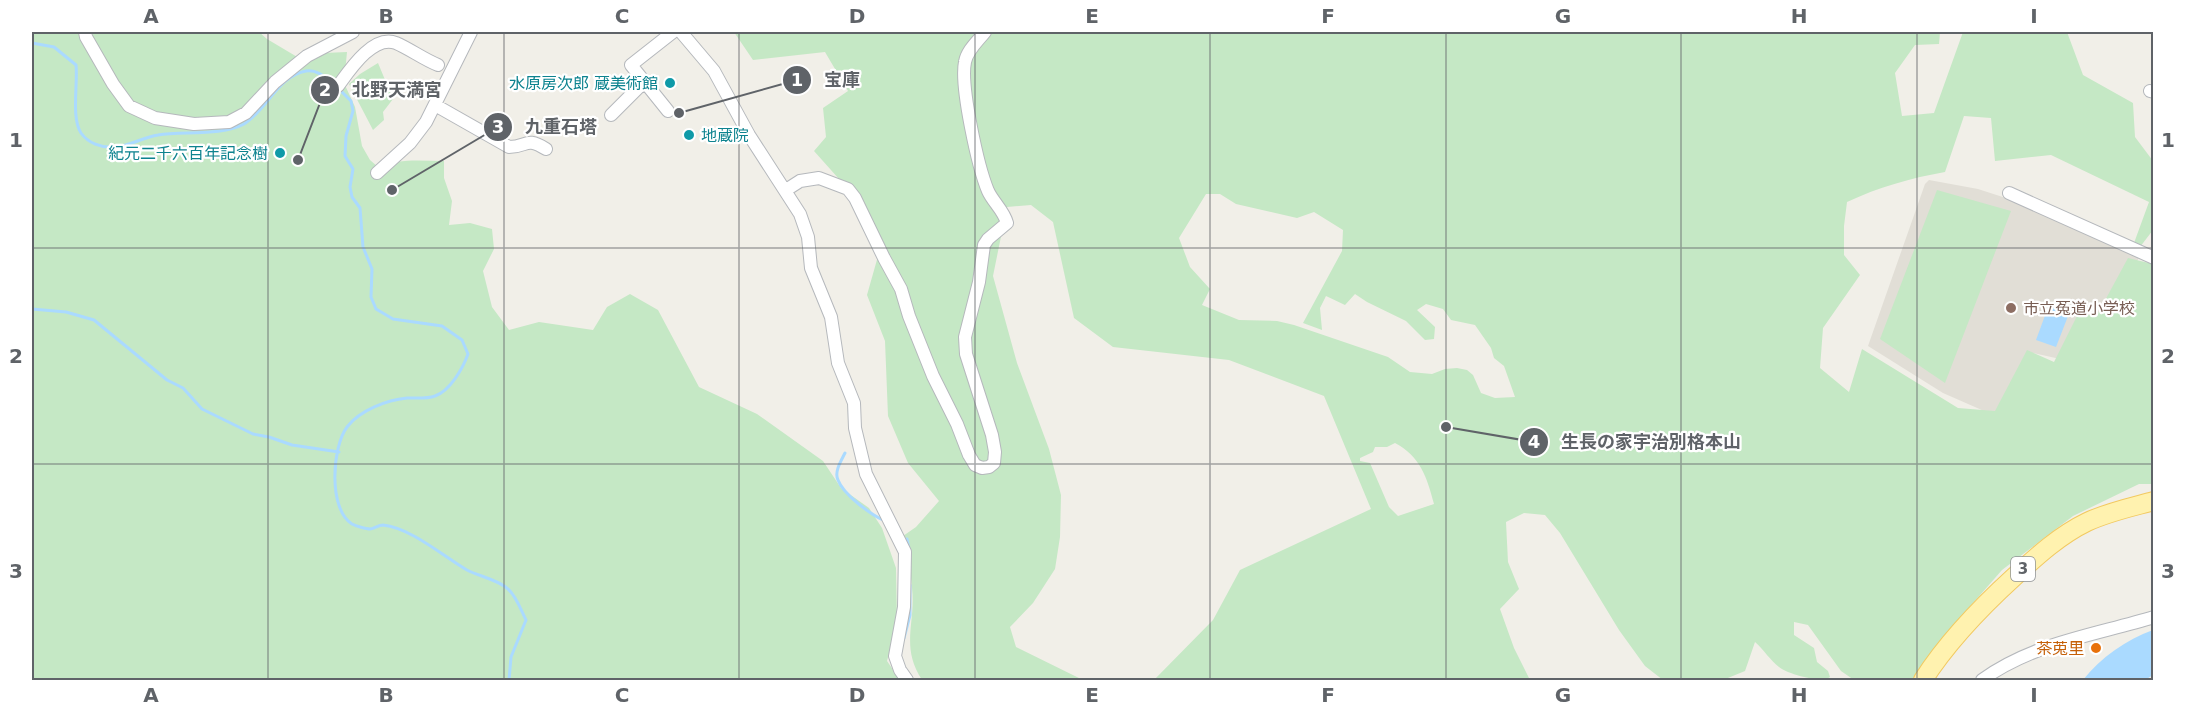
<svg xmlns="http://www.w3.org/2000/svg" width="2185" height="712" font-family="'DejaVu Sans','Noto Sans JP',sans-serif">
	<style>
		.education { fill: #e1ded6 }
		.green { fill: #c5e8c5; fill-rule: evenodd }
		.water { fill: #aadaff }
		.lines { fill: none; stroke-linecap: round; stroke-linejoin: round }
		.stream { stroke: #aadaff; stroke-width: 3 }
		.street-casing { stroke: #b5b8bc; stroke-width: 14 }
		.primary-casing { stroke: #f2c960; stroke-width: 20 }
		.street { stroke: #fff; stroke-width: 12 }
		.primary { stroke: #fff2af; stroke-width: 18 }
		.grid { fill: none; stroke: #5f6368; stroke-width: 1.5; stroke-opacity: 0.55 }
		.culture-dot { fill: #0f9aa8; stroke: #fff; stroke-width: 2 }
		.education-dot { fill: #8d6e63; stroke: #fff; stroke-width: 2 }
		.food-dot { fill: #e8710a; stroke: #fff; stroke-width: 2 }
		.labels { text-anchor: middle; stroke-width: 4.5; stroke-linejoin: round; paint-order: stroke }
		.shield { fill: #fff; stroke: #8f9295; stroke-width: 1.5 }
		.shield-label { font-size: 15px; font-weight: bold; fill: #5f6368 }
		.culture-label { font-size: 16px; fill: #0d838f; stroke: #fff; text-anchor: end }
		.education-label { font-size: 16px; fill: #785e54; stroke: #fff; text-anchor: start }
		.food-label { font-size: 16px; fill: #c56008; stroke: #fff; text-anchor: end }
		.leader { fill: none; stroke: #5f6368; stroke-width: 2 }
		.callout-dot { fill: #5f6368; stroke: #fff; stroke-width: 2 }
		.mark-label { font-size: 18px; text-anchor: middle; font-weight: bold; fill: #fff }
		.callout-label { font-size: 18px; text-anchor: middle; font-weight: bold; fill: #5f6368; stroke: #fff; stroke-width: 4.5; stroke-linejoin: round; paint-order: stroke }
		.neatline { fill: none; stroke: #5f6368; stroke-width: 2 }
		.grid-label { font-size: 20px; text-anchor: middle; font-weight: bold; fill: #5f6368 }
	</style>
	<rect width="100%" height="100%" fill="#f1efe8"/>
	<path class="education" d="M 1929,180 L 1978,189 L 2012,200 L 2139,258 L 2096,321 L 2060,359 L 2029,352 L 2000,418 L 1943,393 L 1868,346 L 1925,184 Z"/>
	<path class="green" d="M 32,32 L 259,32 L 267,39 L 304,61 L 324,53 L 347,52 L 344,83 L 355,107 L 362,146 L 370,160 L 378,167 C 400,158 421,161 444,161 L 444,178 L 452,201 L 449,225 L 470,223 L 492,229 L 494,249 L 483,271 L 492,307 L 509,330 L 539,322 L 593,330 L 607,307 L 630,294 L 658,310 L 699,387 L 757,414 L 823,461 L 841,488 L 869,508 L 882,528 L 896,568 L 897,622 L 887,661 L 900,680 L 32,680 Z
		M 734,32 L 1940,32 L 1939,44 L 1915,45 L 1895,73 L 1902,116 L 1934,113 L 1963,32 L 2067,32 L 2083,75 L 2133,103 L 2135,137 L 2153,161 L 2153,230 L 2140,247 L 2134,243 L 2149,202 L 2051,155 L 1995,161 L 1991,118 L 1964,116 L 1945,172 C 1911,178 1879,187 1847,202 L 1844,226 L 1844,255 L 1860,275 L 1823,328 L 1820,368 L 1849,392 L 1862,349 L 1958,408 L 1995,411 L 2027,350 L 2054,362 L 2079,312 L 2096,317 L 2128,258 L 2153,264 L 2153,484 L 2139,484 L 2073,516 L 2002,570 L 1939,642 L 1914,680 L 1854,680 L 1841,671 L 1808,625 L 1794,622 L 1794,635 L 1814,648 L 1817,662 L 1828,671 L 1830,677 L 1825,680 C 1814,680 1787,674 1779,667 C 1770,660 1764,650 1755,642 L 1745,671 L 1723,680 L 1663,680 L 1645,666 L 1619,630 L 1560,533 L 1545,515 L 1524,513 L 1506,522 L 1508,562 L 1519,589 L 1500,609 L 1514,648 L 1530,680 L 1154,680 L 1213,620 L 1240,570 L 1371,509 L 1324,396 L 1229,360 L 1113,347 L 1074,318 L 1053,222 L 1031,205 L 1007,207 L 993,276 L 1017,363 L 1049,449 L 1061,495 L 1060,537 L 1055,569 L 1033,603 L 1010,627 L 1016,647 L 1083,680 L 922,680 C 900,646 916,623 912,588 C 911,570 906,553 903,536 L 916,527 L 939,501 L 908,463 L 888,416 L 885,341 L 867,295 L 882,242 L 856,191 L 839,179 L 814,151 L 826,137 L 823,108 L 848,91 L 825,52 L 753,60 ZM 1206,194 L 1220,194 L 1236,204 L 1297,218 L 1314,212 L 1343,230 L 1342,251 L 1303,323 L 1322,330 L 1320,308 L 1326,296 L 1345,305 L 1355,294 L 1367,302 L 1406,321 L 1425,340 L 1434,339 L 1435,327 L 1417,310 L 1426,304 L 1443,309 L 1451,320 L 1475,325 L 1491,348 L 1494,358 L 1504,366 L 1515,397 L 1495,398 L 1481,393 L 1473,375 L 1467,370 L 1457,368 L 1445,369 L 1432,374 L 1410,372 L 1388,357 L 1294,325 L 1277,321 L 1239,320 L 1202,305 L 1210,289 L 1190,267 L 1179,238 ZM 1395,443 C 1420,456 1427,477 1434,504 L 1398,516 L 1389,507 L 1370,463 L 1360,461 L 1360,458 L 1373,452 L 1375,447 L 1387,447 Z
		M 378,63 L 393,99 L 383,112 L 384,120 L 373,130 L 349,84 L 360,74 Z
		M 1937,190 L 2011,211 L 1945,383 L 1880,339 Z"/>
	<path class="water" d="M 2050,302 L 2070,311 L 2056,347 L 2036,340 Z
		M 2153,630 L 2153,675 L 2145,680 L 2083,680 C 2101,657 2126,640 2153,630 Z"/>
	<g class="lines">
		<path class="stream" d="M 32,43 L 54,47 L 76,65 C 78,84 71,118 81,133 C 88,143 101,148 114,147 C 128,147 143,137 158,135 C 183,131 222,136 244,124 C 267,110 278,76 306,71 C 317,69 326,78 334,84
			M 339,89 L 351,101 L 353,111 L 346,136 L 345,156 L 353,169 L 350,187 L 352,197 L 360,208 L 363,247 L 372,269 L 371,297 L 376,309 L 393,319 L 442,326 L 462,340 L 468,354 C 463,368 450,391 435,396 C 427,399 416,398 407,398 C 387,400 360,410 347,427 C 332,447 328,509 352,524 C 356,526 366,529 370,529 C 374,529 378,525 383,525 C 411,528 443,556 467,570 C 478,576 499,580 508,589 C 516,596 521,610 526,620 L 511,657 L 509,680
			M 32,309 L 66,312 L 94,320 L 167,380 L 183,388 L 202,409 L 253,434 L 269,437 L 292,445 L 339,452
			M 845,453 C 841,461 834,472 838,480 C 843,494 870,514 883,520
			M 907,539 L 909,549
			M 904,638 L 910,615 L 910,585"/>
		<defs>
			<path id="street" d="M 85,32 L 86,37 L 113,84 L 129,106 L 155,118 L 194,124 L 229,122 L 246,113 L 275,82 L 307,56 L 353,32
				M 681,32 L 714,71 L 749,135 L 800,214 L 808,237 L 811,268 L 831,317 L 838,363 L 854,403 L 855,428 L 866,474 L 905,552 L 904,607 L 895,656 L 900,670 L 907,680
				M 338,86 C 349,71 373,34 396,43 C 410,49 423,59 438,65
				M 2150,91 L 2154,92
				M 435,105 L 509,147 C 528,147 525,136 546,149
				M 668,111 L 631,65 L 673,32
				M 611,115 L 644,82
				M 377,173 L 410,143 L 426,122 L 471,32
				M 786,190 L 800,181 L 819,178 L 848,189 L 855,198 L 884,258 L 901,289 L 909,316 L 933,376 L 957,424 L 969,455 L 975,465 L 982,468 L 989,467 L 994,463 L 995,452 L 992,435 L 966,354 L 965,337 L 979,282 L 984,245 L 988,239 L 1007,223 C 1004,211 993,202 988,191 C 978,167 960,86 965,62 C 967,50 978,41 985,32
				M 2009,193 L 2154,258
				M 1982,680 C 2033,643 2095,635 2154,617"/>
			<path id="primary" d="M 1923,680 C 1948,641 1980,608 2014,577 C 2037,556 2060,535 2087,522 C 2108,512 2132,507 2154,501"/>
		</defs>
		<use href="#street" class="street-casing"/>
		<use href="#primary" class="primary-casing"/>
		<use href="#street" class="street"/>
		<use href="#primary" class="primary"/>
	</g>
	<path class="grid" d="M 268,32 L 268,680M 504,32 L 504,680M 739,32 L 739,680M 975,32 L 975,680M 1210,32 L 1210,680M 1446,32 L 1446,680M 1681,32 L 1681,680M 1917,32 L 1917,680M 32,248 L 2154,248M 32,464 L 2154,464"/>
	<g class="culture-dot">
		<circle cx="670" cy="83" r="6"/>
		<circle cx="689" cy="135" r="6"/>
		<circle cx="280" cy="153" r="6"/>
	</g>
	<circle class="education-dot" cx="2011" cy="308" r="6"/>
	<circle class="food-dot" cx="2096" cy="648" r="6"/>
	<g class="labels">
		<rect class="shield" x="2011" y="557" width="24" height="24" rx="4.5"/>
		<g class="shield-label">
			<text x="2023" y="574">3</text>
		</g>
		<g class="culture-label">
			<text x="658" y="89">水原房次郎 蔵美術館</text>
			<text x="701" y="141" text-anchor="start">地蔵院</text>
			<text x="268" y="159">紀元二千六百年記念樹</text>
		</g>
		<g class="education-label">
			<text x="2023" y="314">市立菟道小学校</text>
		</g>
		<g class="food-label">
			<text x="2084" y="654">茶莵里</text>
		</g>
	</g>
	<path class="leader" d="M679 113L797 80M298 160L325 90M392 190L498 127M1446 427L1534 442"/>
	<g class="callout-dot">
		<circle cx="679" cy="113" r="6"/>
		<circle cx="298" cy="160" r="6"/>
		<circle cx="392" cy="190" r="6"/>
		<circle cx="1446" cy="427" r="6"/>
		<circle cx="797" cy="80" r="15"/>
		<circle cx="325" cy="90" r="15"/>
		<circle cx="498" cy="127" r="15"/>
		<circle cx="1534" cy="442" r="15"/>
	</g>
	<g class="mark-label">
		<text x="797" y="86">1</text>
		<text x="325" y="96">2</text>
		<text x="498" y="133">3</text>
		<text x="1534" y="448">4</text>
	</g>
	<g class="callout-label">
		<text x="842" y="86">宝庫</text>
		<text x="397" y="96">北野天満宮</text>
		<text x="561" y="133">九重石塔</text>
		<text x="1651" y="448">生長の家宇治別格本山</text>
	</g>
	<rect width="2185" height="712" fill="none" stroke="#ffffff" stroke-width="66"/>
	<rect x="33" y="33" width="2119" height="646" class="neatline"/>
	<g class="grid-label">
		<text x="151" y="23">A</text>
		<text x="386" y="23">B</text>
		<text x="622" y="23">C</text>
		<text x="857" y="23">D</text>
		<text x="1092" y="23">E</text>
		<text x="1328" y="23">F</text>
		<text x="1563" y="23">G</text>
		<text x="1799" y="23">H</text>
		<text x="2034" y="23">I</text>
		<text x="16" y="147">1</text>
		<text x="2168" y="147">1</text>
		<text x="16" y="363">2</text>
		<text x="2168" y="363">2</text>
		<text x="16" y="578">3</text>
		<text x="2168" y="578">3</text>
		<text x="151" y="702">A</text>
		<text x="386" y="702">B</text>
		<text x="622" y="702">C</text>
		<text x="857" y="702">D</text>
		<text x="1092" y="702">E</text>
		<text x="1328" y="702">F</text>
		<text x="1563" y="702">G</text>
		<text x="1799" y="702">H</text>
		<text x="2034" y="702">I</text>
	</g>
</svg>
